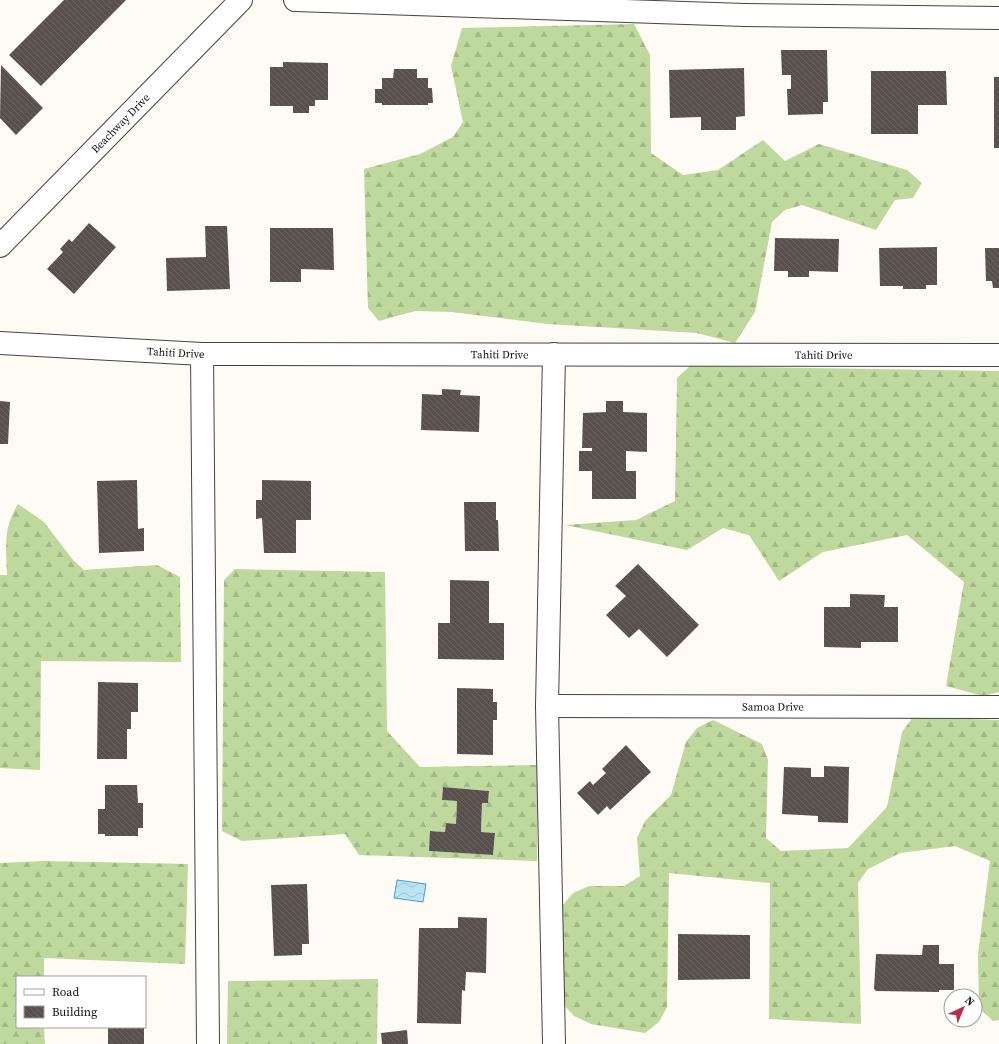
<svg xmlns="http://www.w3.org/2000/svg" width="999" height="1044" font-family="'Source Serif 4',serif">
	<style>
		.forest { fill: url(#forest-firs); fill-rule: evenodd }
		.water { fill: url(#water-waves); stroke: #45a1c7 }
		.building { fill: url(#building-back-hatch) }
		.lines { fill: none; stroke-linecap: round; stroke-linejoin: round }
		.minor-casing { stroke: #434343; stroke-width: 24 }
		.tertiary-casing { stroke: #434343; stroke-width: 24 }
		.minor { stroke: #fff; stroke-width: 22 }
		.tertiary { stroke: #fff; stroke-width: 22 }
		.labels { text-anchor: middle; stroke-width: 4; stroke-linejoin: round; paint-order: stroke }
		.street-label { font-size: 11px; fill: #101010; stroke: #fff }
	</style>
	<defs>
		<pattern id="forest-firs" width="22" height="20" patternUnits="userSpaceOnUse"><rect width="22" height="20" fill="#bed89e"/><path d="M5 1l3.5 6h-7zM16 11l3.5 6h-7z" fill="#a2b887"/></pattern>
		<pattern id="water-waves" width="16" height="10" patternUnits="userSpaceOnUse"><rect width="16" height="10" fill="#bbe4f3"/><path d="M0 5q4-4 8 0t8 0" fill="none" stroke="#a0c3cf"/></pattern>
		<pattern id="building-back-hatch" width="6" height="6" patternUnits="userSpaceOnUse"><rect width="6" height="6" fill="#58504d"/><path d="M-1 5l2 2M0 0l6 6M5-1l2 2" fill="none" stroke="#6b6562"/></pattern>
	</defs>
	<rect width="100%" height="100%" fill="#fefbf4"/>
	<path class="forest" d="M 634,24 L 650,55 L 651,153 L 683,175 L 718,170 L 763,140 L 785,161 L 819,144 L 907,170 L 922,183 L 913,198 L 895,200 L 876,230 L 802,205 L 785,210 L 772,222 L 755,312 L 735,343 L 697,333 L 548,324 L 452,312 L 415,311 L 379,321 L 368,308 L 364,169 L 420,154 L 453,137 L 463,122 L 451,66 L 462,28 Z
		M 690,366 L 999,371 L 999,692 L 983,696 L 946,686 L 964,582 L 907,535 L 823,552 L 779,581 L 749,535 L 723,528 L 687,550 L 565,525 L 636,520 L 675,501 L 677,378 Z
		M 18,504 L 44,522 L 73,560 L 84,570 L 157,565 L 180,577 L 181,662 L 41,661 L 40,770 L 0,768 L 0,575 L 7,575 C 6,547 3,528 18,504 Z
		M 235,569 L 385,572 L 387,731 L 420,767 L 538,765 L 537,861 L 359,855 L 345,834 L 242,841 L 222,831 L 224,580 ZM 443,787 L 489,791 L 488,803 L 482,803 L 481,832 L 495,833 L 493,855 L 429,851 L 431,831 L 445,832 L 446,823 L 456,824 L 457,801 L 442,800 Z
		M 913,717 L 999,720 L 999,1020 L 993,1021 L 979,1008 L 978,954 L 990,861 L 955,846 L 900,853 L 868,869 L 858,883 L 861,1024 L 769,1019 L 770,883 L 669,873 L 667,1007 L 659,1022 L 645,1033 L 591,1024 L 574,1016 L 562,1003 L 562,906 L 573,893 L 589,886 L 624,886 L 640,876 L 637,838 L 645,821 L 671,795 L 686,742 L 697,728 L 713,720 L 762,744 L 768,760 L 766,838 L 781,851 L 848,848 L 887,807 L 902,732 Z
		M 43,861 L 188,864 L 185,964 L 44,958 L 44,977 L 17,977 L 17,1027 L 44,1027 L 45,1044 L 0,1044 L 0,863 Z
		M 378,979 L 377,1044 L 227,1044 L 228,981 Z"/>
	<path class="water" d="M 397,880 L 426,884 L 423,902 L 394,898 Z"/>
	<path class="building" d="M 64,0 L 126,0 L 41,86 L 9,55 Z
		M 781,50 L 827,50 L 828,102 L 823,102 L 823,114 L 788,115 L 787,89 L 791,89 L 791,75 L 782,75 Z
		M 283,62 L 328,63 L 328,100 L 315,100 L 315,106 L 309,106 L 309,113 L 293,113 L 293,106 L 270,106 L 270,67 L 283,67 Z
		M 1,65 L 43,108 L 16,135 L 0,118 Z
		M 744,68 L 745,116 L 736,117 L 736,130 L 701,130 L 701,117 L 670,118 L 669,70 Z
		M 394,69 L 417,69 L 417,78 L 428,78 L 428,88 L 432,88 L 433,103 L 428,103 L 428,105 L 382,105 L 382,103 L 375,103 L 375,89 L 382,89 L 382,78 L 393,78 Z
		M 871,71 L 946,71 L 947,105 L 918,105 L 918,134 L 871,134 Z
		M 994,77 L 999,77 L 999,148 L 994,148 Z
		M 89,223 L 116,247 L 74,294 L 47,269 L 63,252 L 60,249 L 69,239 L 72,242 Z
		M 205,226 L 227,226 L 230,289 L 167,291 L 166,258 L 206,257 Z
		M 270,228 L 333,228 L 334,270 L 301,269 L 301,282 L 270,282 Z
		M 775,238 L 839,239 L 838,272 L 809,271 L 809,277 L 788,277 L 788,271 L 774,271 Z
		M 937,247 L 937,285 L 926,285 L 926,289 L 903,289 L 903,286 L 880,286 L 879,248 Z
		M 985,248 L 999,248 L 999,288 L 993,288 L 992,281 L 986,281 Z
		M 442,389 L 461,390 L 460,395 L 480,396 L 479,432 L 421,430 L 422,394 L 442,395 Z
		M 0,401 L 10,402 L 8,444 L 0,444 Z
		M 606,401 L 623,401 L 623,412 L 647,413 L 647,452 L 626,451 L 626,471 L 636,471 L 636,499 L 592,499 L 592,471 L 579,471 L 579,451 L 592,451 L 592,448 L 582,448 L 583,413 L 606,412 Z
		M 137,480 L 138,529 L 144,528 L 144,551 L 99,553 L 97,481 Z
		M 262,480 L 311,481 L 311,520 L 296,520 L 296,553 L 264,553 L 262,518 L 256,519 L 256,500 L 262,500 Z
		M 464,502 L 496,502 L 496,520 L 498,520 L 499,551 L 465,551 Z
		M 638,564 L 699,625 L 667,657 L 639,629 L 629,638 L 606,615 L 626,596 L 615,586 Z
		M 450,580 L 489,581 L 489,623 L 504,623 L 504,660 L 438,659 L 438,623 L 450,623 Z
		M 850,594 L 885,595 L 884,607 L 898,607 L 898,642 L 861,642 L 861,648 L 824,647 L 824,607 L 850,607 Z
		M 98,682 L 138,683 L 138,712 L 131,712 L 131,729 L 127,729 L 127,759 L 97,759 Z
		M 457,688 L 493,689 L 493,702 L 497,702 L 497,720 L 493,720 L 493,755 L 457,754 Z
		M 626,745 L 651,772 L 610,810 L 607,806 L 598,815 L 577,793 L 590,781 L 593,785 L 606,773 L 602,769 Z
		M 824,766 L 849,767 L 848,823 L 818,822 L 818,816 L 782,814 L 784,767 L 811,768 L 811,777 L 824,777 Z
		M 105,785 L 137,785 L 138,803 L 143,803 L 143,828 L 138,828 L 138,836 L 105,836 L 105,834 L 98,834 L 98,809 L 105,809 Z
		M 443,787 L 489,791 L 488,803 L 482,803 L 481,832 L 495,833 L 493,855 L 429,851 L 430,831 L 445,832 L 446,823 L 456,824 L 457,801 L 442,800 Z
		M 307,884 L 309,944 L 302,944 L 302,955 L 274,956 L 271,885 Z
		M 458,917 L 487,918 L 486,973 L 466,972 L 465,991 L 462,990 L 461,1024 L 417,1023 L 419,928 L 458,928 Z
		M 678,934 L 750,935 L 750,979 L 678,980 Z
		M 923,945 L 939,945 L 939,964 L 954,964 L 954,990 L 939,990 L 939,992 L 876,991 L 874,989 L 876,954 L 922,955 Z
		M 108,1027 L 144,1027 L 144,1044 L 108,1044 Z
		M 407,1030 L 408,1044 L 382,1044 L 381,1033 Z"/>
	<g class="lines">
		<defs>
			<g id="minor">
				<path d="M 295,0 L 745,15 L 999,18"/>
				<path id="s1" d="M 0,343 L 202,354 L 999,355"/>
				<path d="M 202,354 L 208,1044"/>
				<path d="M 554,354 L 547,706 L 554,1044"/>
				<path id="s2" d="M 547,706 L 999,707"/>
			</g>
			<g id="tertiary">
				<path id="s3" d="M 0,246 L 241,0"/>
			</g>
		</defs>
		<use href="#minor" class="minor-casing"/>
		<use href="#tertiary" class="tertiary-casing"/>
		<use href="#minor" class="minor"/>
		<use href="#tertiary" class="tertiary"/>
	</g>
	<g class="labels">
		<g class="street-label">
			<text dy="4" stroke="none"><textPath href="#s3" startOffset="172">Beachway Drive</textPath></text>
			<text dy="4" stroke="none"><textPath href="#s1" startOffset="176">Tahiti Drive</textPath></text>
			<text dy="4" stroke="none"><textPath href="#s1" startOffset="500">Tahiti Drive</textPath></text>
			<text dy="4" stroke="none"><textPath href="#s1" startOffset="824">Tahiti Drive</textPath></text>
			<text dy="4" stroke="none"><textPath href="#s2" startOffset="226">Samoa Drive</textPath></text>
		</g>
	</g>
	<rect x="16" y="976" width="130" height="52" fill="#ffffff" stroke="#9f9f9f"/>
	<rect x="24" y="989" width="20" height="6" fill="#ffffff" stroke="#9f9f9f"/>
	<text x="52" y="996" font-size="12" fill="#101010">Road</text>
	<rect x="24" y="1006" width="20" height="12" fill="url(#building-back-hatch)" stroke="#9f9f9f"/>
	<text x="52" y="1016" font-size="12" fill="#101010">Building</text>
	<g transform="translate(963 1008) rotate(44)"><circle r="19" fill="#ffffff" stroke="#9f9f9f"/>
	<path d="M0-3L7 15L0 10L-7 15Z" fill="#ba2e43"/>
	<text y="-6" font-size="11" font-weight="bold" text-anchor="middle" fill="#101010">N</text>
	</g>
</svg>
